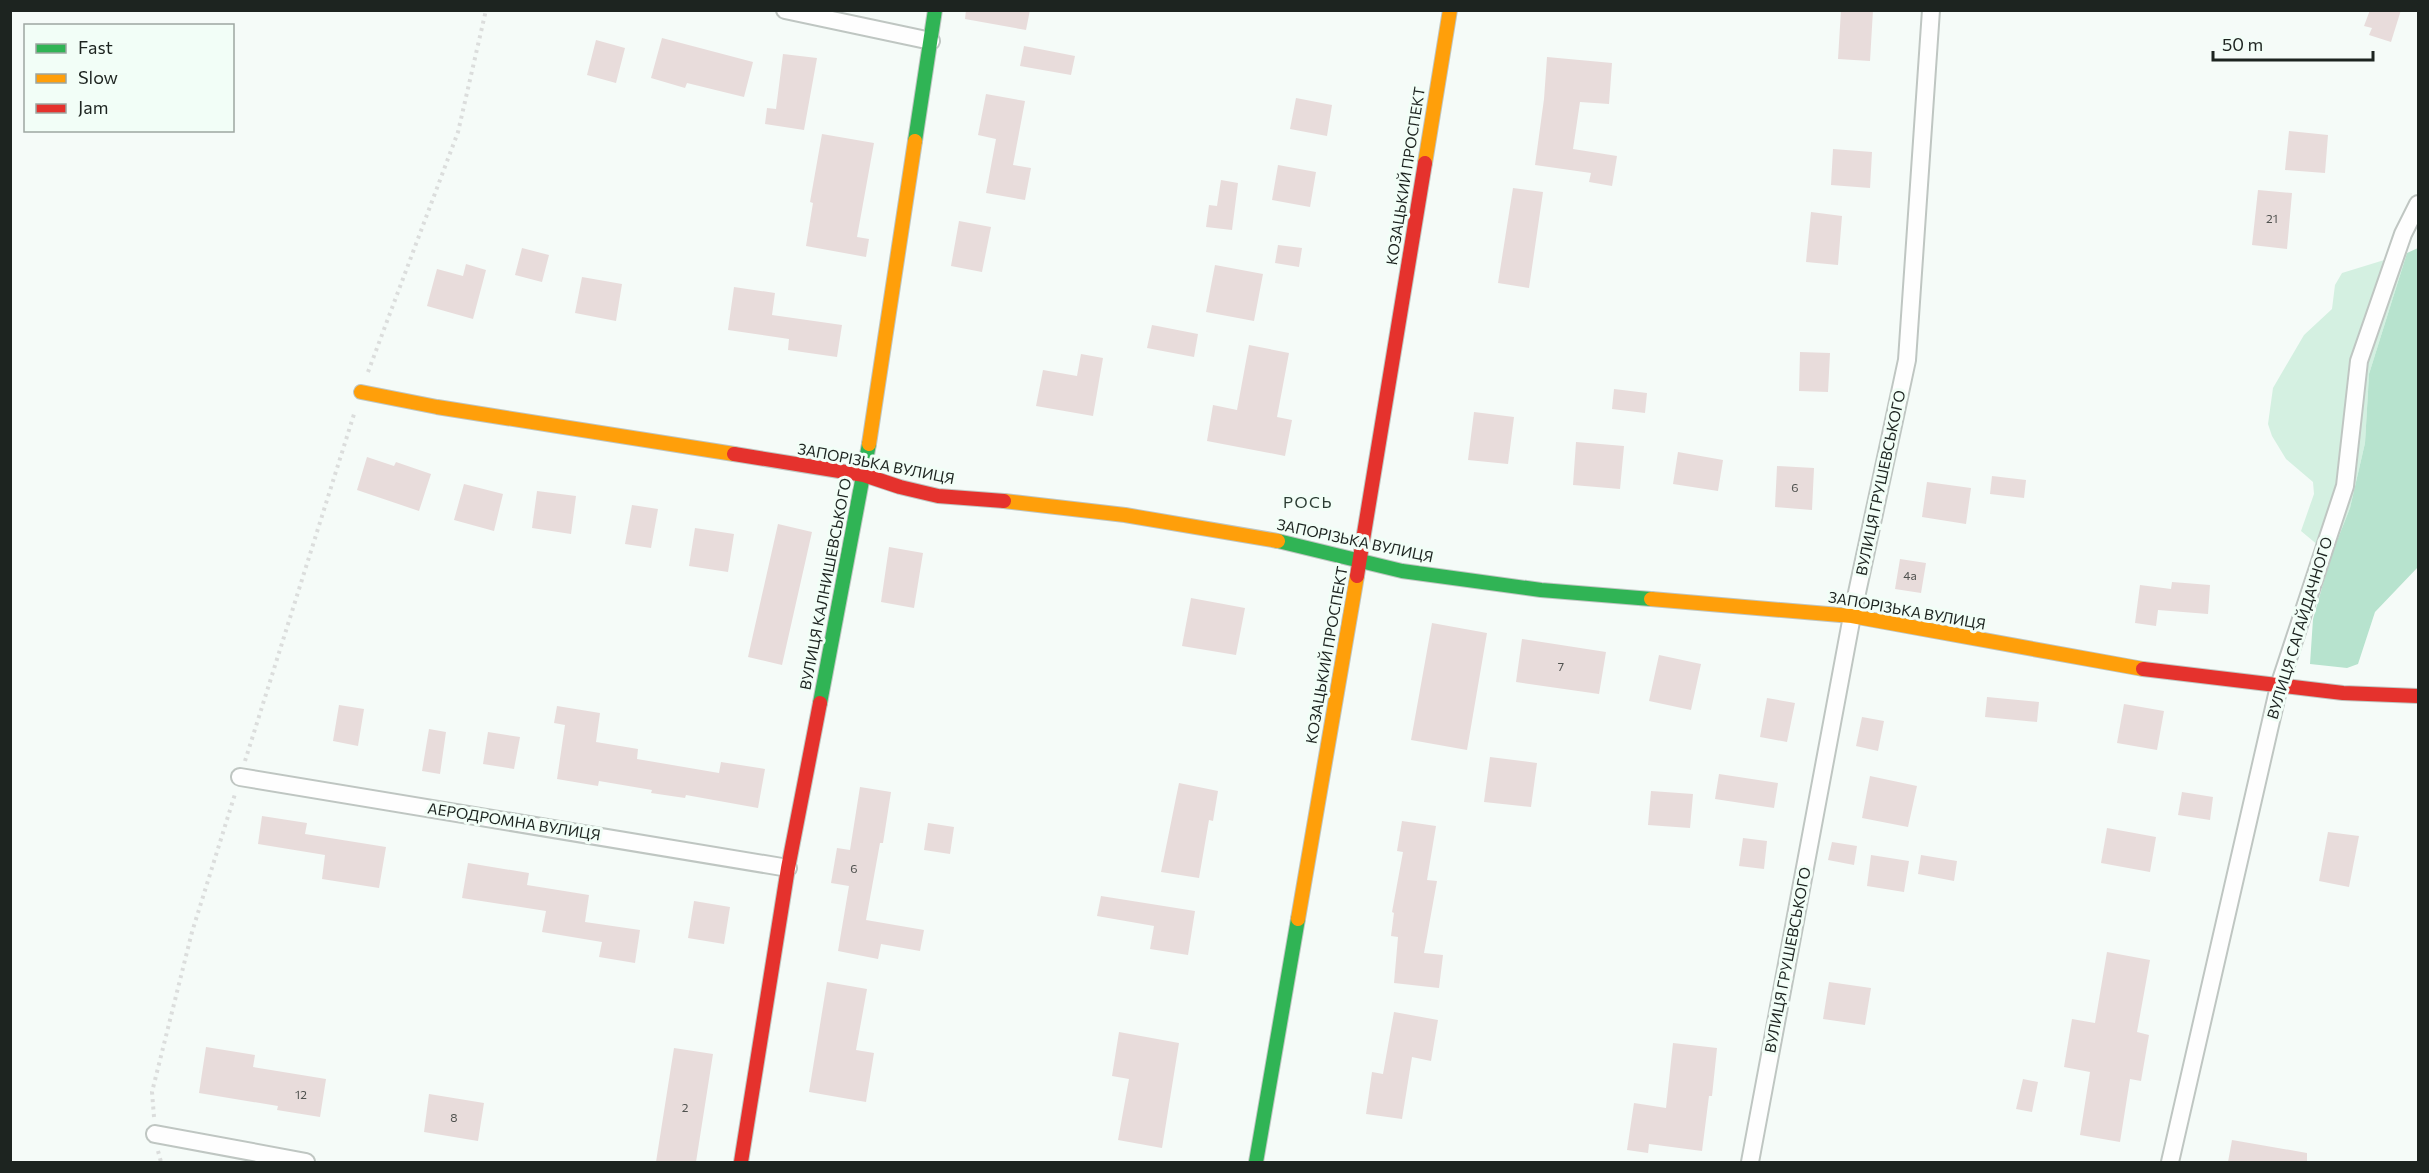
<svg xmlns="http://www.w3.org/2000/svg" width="2429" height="1173" font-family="Commissioner,sans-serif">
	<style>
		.green { fill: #d4f0e1 }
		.forest { fill: #b7e3ce }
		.building { fill: #e8dcdb }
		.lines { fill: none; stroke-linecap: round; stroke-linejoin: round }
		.street-casing { stroke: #bfc6c2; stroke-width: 20 }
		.fast-casing { stroke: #bfc6c2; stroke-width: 16 }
		.slow-casing { stroke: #bfc6c2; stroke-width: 16 }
		.jam-casing { stroke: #bfc6c2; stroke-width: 16 }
		.path { stroke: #dbdddc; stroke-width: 4; stroke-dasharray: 3 4.5; stroke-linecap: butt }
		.street { stroke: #fefefe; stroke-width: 16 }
		.fast { stroke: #30b455; stroke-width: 14 }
		.slow { stroke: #ff9f0a; stroke-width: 14 }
		.jam { stroke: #e5322d; stroke-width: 14 }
		.labels { text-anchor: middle; stroke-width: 6; stroke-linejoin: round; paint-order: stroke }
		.number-label { font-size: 12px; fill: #50524f }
		.street-label { font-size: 15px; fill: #1d2420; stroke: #f2fef7 }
		.neighbourhood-label { font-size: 16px; letter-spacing: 1.5px; fill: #2b3c33; stroke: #f2fef7 }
	</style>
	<rect width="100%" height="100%" fill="#f5fbf8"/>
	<path class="green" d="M 2407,253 L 2369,374 L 2365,443 L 2350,508 L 2331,556 L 2301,531 L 2314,494 L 2313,482 L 2286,459 L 2272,436 L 2268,424 L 2273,388 L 2304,335 L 2332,309 L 2335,285 L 2342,273 Z"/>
	<path class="forest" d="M 2418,248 L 2418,567 L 2375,612 L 2358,664 L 2347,668 L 2310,664 L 2313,619 L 2331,556 L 2350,508 L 2365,443 L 2369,374 L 2407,253 Z"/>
	<path class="building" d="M 966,10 L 1030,10 L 1026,30 L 965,19 Z
		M 1841,10 L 1873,10 L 1870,61 L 1838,59 Z
		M 2370,10 L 2401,10 L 2391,42 L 2369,35 L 2372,28 L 2364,26 Z
		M 662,38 L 753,62 L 744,97 L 687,83 L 685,88 L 651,78 Z
		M 596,40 L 625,48 L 616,83 L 587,75 Z
		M 1024,46 L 1075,56 L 1071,75 L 1020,66 Z
		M 783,54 L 817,58 L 804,130 L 765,124 L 767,108 L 776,109 Z
		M 1547,57 L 1612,63 L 1609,104 L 1580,102 L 1573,149 L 1617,156 L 1612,186 L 1589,182 L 1591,173 L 1535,165 L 1544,99 Z
		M 986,94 L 1025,101 L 1013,165 L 1031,168 L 1025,200 L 986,193 L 996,139 L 978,135 Z
		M 1296,98 L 1332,105 L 1327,136 L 1290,129 Z
		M 2289,131 L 2328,135 L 2325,173 L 2285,170 Z
		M 822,134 L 874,143 L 857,237 L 869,239 L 866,257 L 806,246 L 813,203 L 810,202 Z
		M 1833,149 L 1872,152 L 1870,188 L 1831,185 Z
		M 1278,165 L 1316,172 L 1310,207 L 1272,200 Z
		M 1221,180 L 1238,183 L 1232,230 L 1206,227 L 1209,205 L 1217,206 Z
		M 1513,188 L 1543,192 L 1529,288 L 1498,283 Z
		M 2258,190 L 2292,193 L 2287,249 L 2252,245 Z
		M 1811,212 L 1842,216 L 1838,265 L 1806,262 Z
		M 959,221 L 991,227 L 982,272 L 951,266 Z
		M 1278,245 L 1302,248 L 1299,267 L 1275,263 Z
		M 522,248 L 549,255 L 542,282 L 515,275 Z
		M 466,264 L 486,270 L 473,319 L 427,306 L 437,269 L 463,276 Z
		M 1215,265 L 1263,274 L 1254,321 L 1206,312 Z
		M 582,277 L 622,284 L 616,321 L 575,313 Z
		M 734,287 L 775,293 L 772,315 L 842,325 L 837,357 L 788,350 L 789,339 L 728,330 Z
		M 1152,325 L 1198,334 L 1194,357 L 1147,348 Z
		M 1249,345 L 1289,353 L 1277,417 L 1292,420 L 1285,456 L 1207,441 L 1213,405 L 1237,410 Z
		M 1800,352 L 1830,353 L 1828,392 L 1799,391 Z
		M 1081,354 L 1103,358 L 1093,416 L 1036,406 L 1043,370 L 1077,376 Z
		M 1614,389 L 1647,393 L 1645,413 L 1612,409 Z
		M 1474,412 L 1514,417 L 1508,464 L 1468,460 Z
		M 1576,442 L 1624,446 L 1620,489 L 1573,485 Z
		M 1678,452 L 1723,460 L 1718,491 L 1673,484 Z
		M 367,457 L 394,466 L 396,462 L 431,474 L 419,511 L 357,490 Z
		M 1777,466 L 1814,468 L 1812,510 L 1775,507 Z
		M 1992,476 L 2026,480 L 2024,498 L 1990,494 Z
		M 1927,482 L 1971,488 L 1966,524 L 1922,517 Z
		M 464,484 L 503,494 L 494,531 L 454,520 Z
		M 537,491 L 576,496 L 571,534 L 532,528 Z
		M 632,505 L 658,509 L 651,548 L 625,544 Z
		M 778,524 L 812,532 L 782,665 L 748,657 Z
		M 695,528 L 734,534 L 728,572 L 689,566 Z
		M 889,547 L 923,553 L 914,608 L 881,602 Z
		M 1900,559 L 1926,563 L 1921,593 L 1895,589 Z
		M 2172,582 L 2210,585 L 2208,614 L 2158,610 L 2156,626 L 2135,623 L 2140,585 L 2171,589 Z
		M 1191,598 L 1245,608 L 1236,655 L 1182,646 Z
		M 1432,623 L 1487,633 L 1467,750 L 1411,740 Z
		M 1522,639 L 1606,652 L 1599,694 L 1516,682 Z
		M 1659,655 L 1701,664 L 1691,710 L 1649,701 Z
		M 1987,697 L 2039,702 L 2037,722 L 1985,717 Z
		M 1767,698 L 1795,703 L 1787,742 L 1760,737 Z
		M 2124,704 L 2164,711 L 2157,750 L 2117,743 Z
		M 339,705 L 364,709 L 358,746 L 333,741 Z
		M 557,706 L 600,713 L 596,742 L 638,749 L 637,759 L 719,773 L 721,762 L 765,769 L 758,808 L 686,795 L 685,798 L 651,793 L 652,790 L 599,781 L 598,786 L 557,779 L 565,725 L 554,723 Z
		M 1862,717 L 1884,721 L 1878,751 L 1856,746 Z
		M 429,729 L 446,732 L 440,774 L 422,771 Z
		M 488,732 L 520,737 L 514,769 L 483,764 Z
		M 1490,757 L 1537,763 L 1531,807 L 1484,802 Z
		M 1719,774 L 1778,783 L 1774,808 L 1715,799 Z
		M 1870,776 L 1917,786 L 1908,827 L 1862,818 Z
		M 1179,783 L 1218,791 L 1213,821 L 1209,820 L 1199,878 L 1161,872 Z
		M 860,787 L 891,792 L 883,843 L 880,843 L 866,920 L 924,930 L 920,951 L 881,944 L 878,959 L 838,951 L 849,886 L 831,883 L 837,848 L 850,850 Z
		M 1651,791 L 1693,794 L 1690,828 L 1648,825 Z
		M 2182,792 L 2213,797 L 2210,820 L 2178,815 Z
		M 262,816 L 307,823 L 305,834 L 386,847 L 379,888 L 322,879 L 325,855 L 258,844 Z
		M 1402,821 L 1436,826 L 1427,880 L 1437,881 L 1424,953 L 1443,955 L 1439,988 L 1394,983 L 1398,937 L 1391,936 L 1394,913 L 1392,912 L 1403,852 L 1397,851 Z
		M 928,823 L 954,827 L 950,854 L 924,850 Z
		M 2107,828 L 2156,837 L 2150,872 L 2101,863 Z
		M 2328,832 L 2359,836 L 2349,887 L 2319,881 Z
		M 1743,838 L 1767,841 L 1764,869 L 1739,866 Z
		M 1832,842 L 1857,846 L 1854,865 L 1828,860 Z
		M 1871,855 L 1909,861 L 1904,892 L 1867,886 Z
		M 1921,855 L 1957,861 L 1954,881 L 1918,874 Z
		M 468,863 L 529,873 L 527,885 L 589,895 L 585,922 L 640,930 L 635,963 L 599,957 L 602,942 L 542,932 L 546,911 L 462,898 Z
		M 1101,896 L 1195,911 L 1188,955 L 1150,949 L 1154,926 L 1097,916 Z
		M 694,901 L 730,907 L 724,944 L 688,938 Z
		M 2107,952 L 2150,960 L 2137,1032 L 2149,1035 L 2141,1081 L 2130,1079 L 2120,1142 L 2080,1135 L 2090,1072 L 2064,1067 L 2072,1019 L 2095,1023 Z
		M 827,982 L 867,989 L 856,1050 L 874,1053 L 866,1102 L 809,1092 Z
		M 1829,982 L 1871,988 L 1865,1025 L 1823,1019 Z
		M 1394,1012 L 1438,1020 L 1431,1061 L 1412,1057 L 1402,1119 L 1366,1114 L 1372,1072 L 1383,1074 Z
		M 1119,1032 L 1179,1043 L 1162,1148 L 1118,1140 L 1129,1079 L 1112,1076 Z
		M 1673,1043 L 1717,1048 L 1712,1096 L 1709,1096 L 1702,1151 L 1649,1144 L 1648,1153 L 1627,1150 L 1634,1103 L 1666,1108 Z
		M 206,1047 L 255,1055 L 253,1067 L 326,1079 L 320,1117 L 277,1110 L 278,1106 L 199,1093 Z
		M 674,1048 L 713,1054 L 696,1162 L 656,1162 Z
		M 2023,1079 L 2038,1082 L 2032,1112 L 2016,1109 Z
		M 429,1094 L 484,1103 L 478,1141 L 424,1132 Z
		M 2232,1140 L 2307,1153 L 2307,1162 L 2228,1162 Z"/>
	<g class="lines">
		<defs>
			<path id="street" d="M 785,10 L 931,41
				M 240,777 L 788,868
				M 155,1134 L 306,1162
				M 1750,1162 L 1852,616 L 1907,360 L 1931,10
				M 2170,1162 L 2279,686 L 2345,486 L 2359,361 L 2403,234 L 2418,204"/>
			<path id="fast" d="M 915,141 L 935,10
				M 1278,541 L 1402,571 L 1541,590 L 1651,599
				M 820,703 L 869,444
				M 1256,1162 L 1298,919"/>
			<path id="slow" d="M 1425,163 L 1450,10
				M 361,392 L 437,407 L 734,454
				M 869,444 L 915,141
				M 1004,501 L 1125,515 L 1278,541
				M 1651,599 L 1852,616 L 2143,669
				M 1298,919 L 1357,576"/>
			<path id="jam" d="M 734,454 L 864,475 L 900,487 L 938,496 L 1004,501
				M 1357,576 L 1425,163
				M 2143,669 L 2343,693 L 2418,696
				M 741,1162 L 788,868 L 820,703"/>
		</defs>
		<use href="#street" class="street-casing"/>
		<use href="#fast" class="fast-casing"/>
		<use href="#slow" class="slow-casing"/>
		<use href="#jam" class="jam-casing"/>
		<path class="path" d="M 368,372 L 458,132 L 486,10
			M 245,761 L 355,411
			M 154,1117 L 152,1092 L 192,932 L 235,794
			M 158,1151 L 161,1162"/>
		<use href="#street" class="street"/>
		<use href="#fast" class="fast"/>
		<use href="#slow" class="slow"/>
		<use href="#jam" class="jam"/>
	</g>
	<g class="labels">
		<g class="number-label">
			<text x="2272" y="223">21</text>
			<text x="1795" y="492">6</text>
			<text x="1910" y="580">4а</text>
			<text x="1561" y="671">7</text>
			<text x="854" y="873">6</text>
			<text x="301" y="1099">12</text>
			<text x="685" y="1112">2</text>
			<text x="454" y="1122">8</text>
		</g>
		<g class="street-label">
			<text transform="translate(1406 176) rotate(-81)" y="5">КОЗАЦЬКИЙ ПРОСПЕКТ</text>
			<text transform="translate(876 464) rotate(11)" y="5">ЗАПОРІЗЬКА ВУЛИЦЯ</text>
			<text transform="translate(1881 483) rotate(-78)" y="5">ВУЛИЦЯ ГРУШЕВСЬКОГО</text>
			<text transform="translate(1355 541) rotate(12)" y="5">ЗАПОРІЗЬКА ВУЛИЦЯ</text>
			<text transform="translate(826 584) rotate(-79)" y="5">ВУЛИЦЯ КАЛНИШЕВСЬКОГО</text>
			<text transform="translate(1907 611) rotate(10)" y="5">ЗАПОРІЗЬКА ВУЛИЦЯ</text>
			<text transform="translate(2300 628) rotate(-73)" y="5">ВУЛИЦЯ САГАЙДАЧНОГО</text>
			<text transform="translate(1327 655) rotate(-80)" y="5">КОЗАЦЬКИЙ ПРОСПЕКТ</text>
			<text transform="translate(514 822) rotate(9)" y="5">АЕРОДРОМНА ВУЛИЦЯ</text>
			<text transform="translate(1788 960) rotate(-79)" y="5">ВУЛИЦЯ ГРУШЕВСЬКОГО</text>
		</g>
		<g class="neighbourhood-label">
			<text x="1308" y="508">РОСЬ</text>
		</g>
	</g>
	<rect width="2429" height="1173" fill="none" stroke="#1d2420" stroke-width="24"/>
	<rect x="24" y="24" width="210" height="108" fill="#f2fef7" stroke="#9da7a1" stroke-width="1.5"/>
	<rect x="36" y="44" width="30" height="9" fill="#30b455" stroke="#9da7a1" stroke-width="1.5"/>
	<text x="78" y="54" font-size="18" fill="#1d2420">Fast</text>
	<rect x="36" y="74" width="30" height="9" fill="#ff9f0a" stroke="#9da7a1" stroke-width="1.5"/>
	<text x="78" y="84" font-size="18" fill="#1d2420">Slow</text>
	<rect x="36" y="104" width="30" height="9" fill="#e5322d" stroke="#9da7a1" stroke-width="1.5"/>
	<text x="78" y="114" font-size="18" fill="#1d2420">Jam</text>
	<path d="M2213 51v9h160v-9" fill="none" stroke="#1d2420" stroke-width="3"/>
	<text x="2222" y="51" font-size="18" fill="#1d2420" stroke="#f2fef7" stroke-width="4.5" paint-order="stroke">50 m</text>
</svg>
